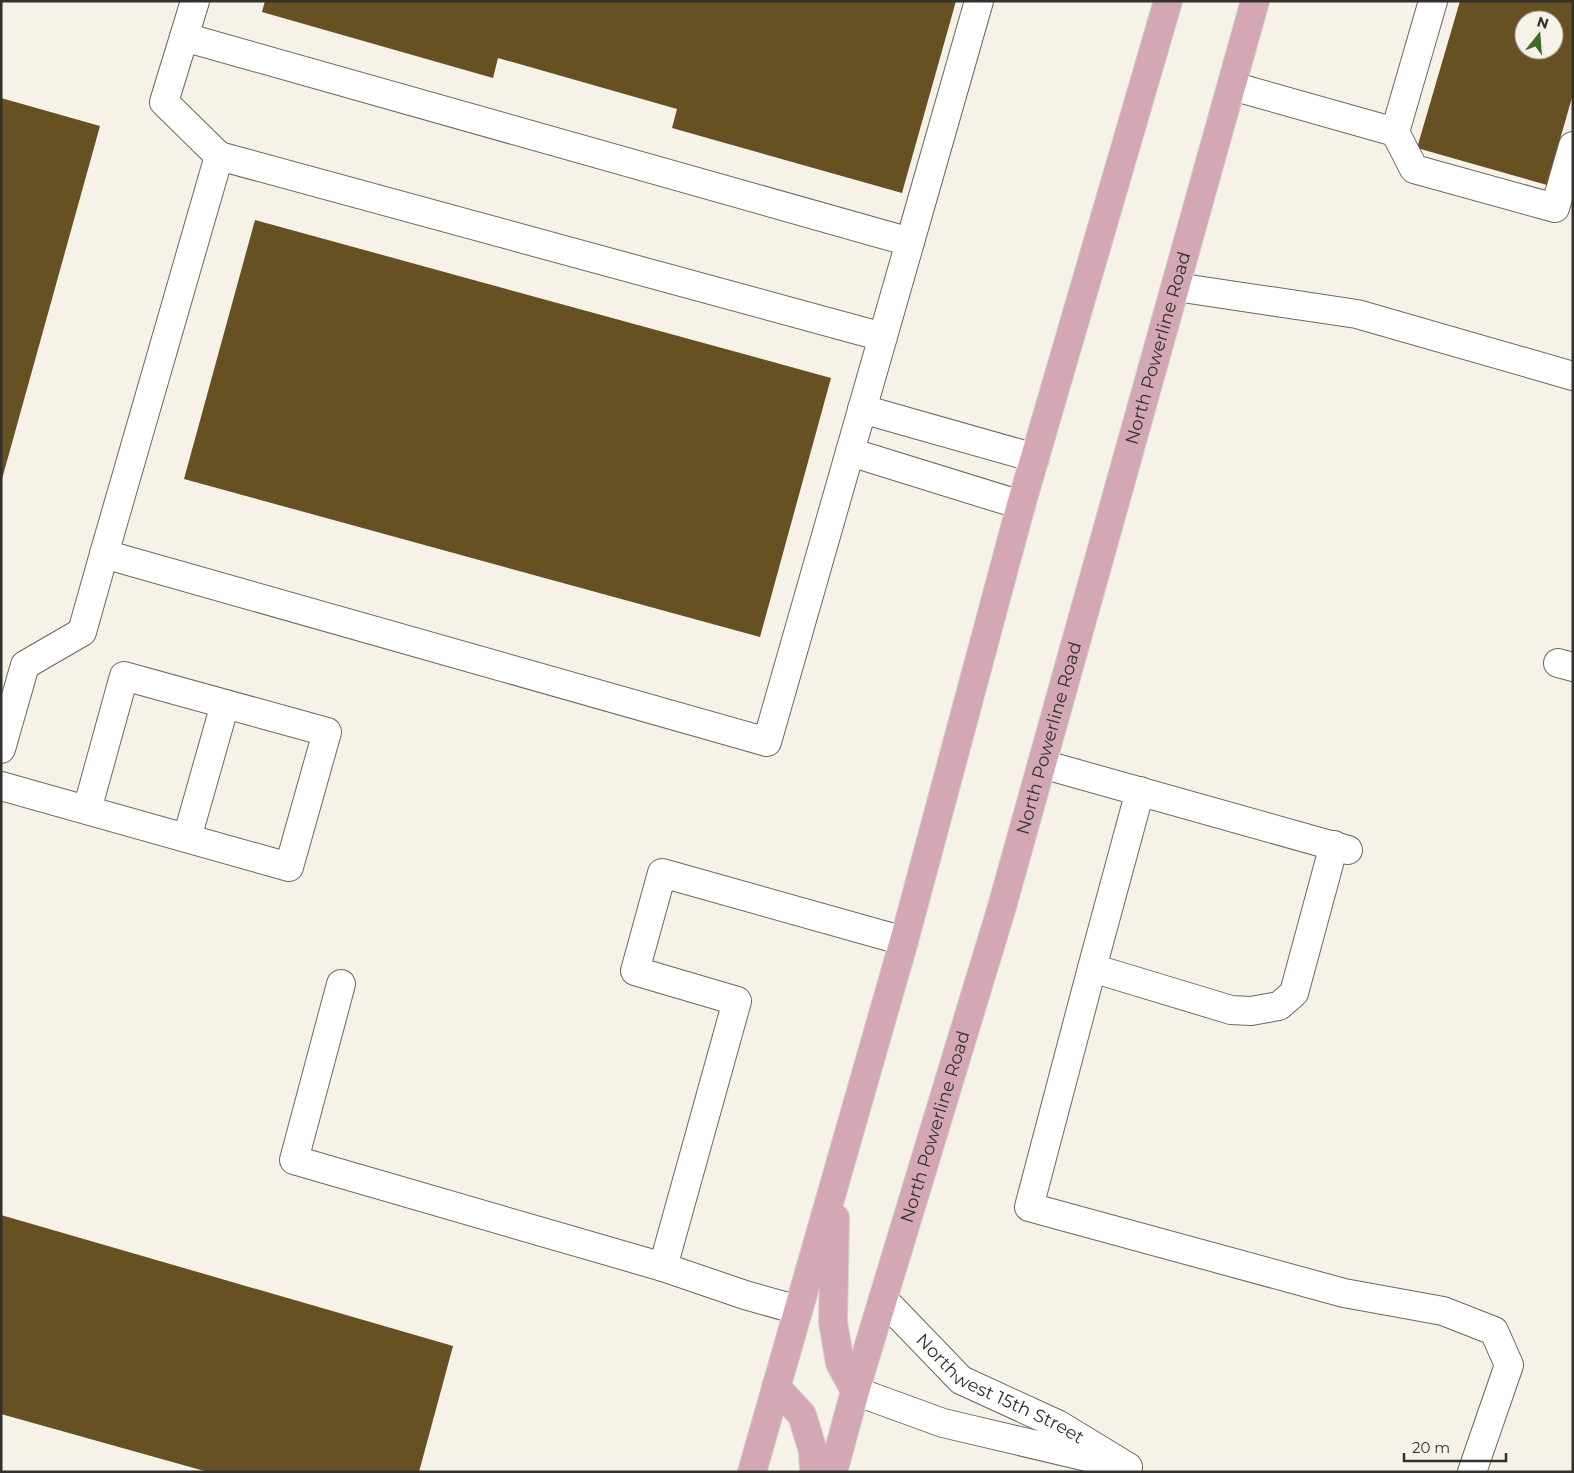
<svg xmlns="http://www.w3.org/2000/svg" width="1574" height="1473" font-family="Montserrat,sans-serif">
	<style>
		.building { fill: #675123; fill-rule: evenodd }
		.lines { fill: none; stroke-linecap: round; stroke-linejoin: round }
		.minor-casing { stroke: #6c685e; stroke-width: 30 }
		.major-casing { stroke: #d2d2d1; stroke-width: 30 }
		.minor { stroke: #fff; stroke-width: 28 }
		.major { stroke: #d3a8b4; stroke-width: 28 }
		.labels { text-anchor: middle; stroke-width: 5; stroke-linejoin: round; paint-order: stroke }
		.street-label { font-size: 18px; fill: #33312d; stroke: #f7f2e7 }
	</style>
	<rect width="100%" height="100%" fill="#f7f2e7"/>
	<path class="building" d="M 265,1 L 956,1 L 902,193 L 672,128 L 677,109 L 498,58 L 493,78 L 262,12 Z
		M 1460,1 L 1573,1 L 1573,94 L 1547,185 L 1417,148 ZM 1524,20 L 1554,20 L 1554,50 L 1524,50 Z
		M 1,98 L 100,126 L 2,479 L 1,479 Z
		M 255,220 L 831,378 L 760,637 L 184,479 Z
		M 1,1215 L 453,1346 L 419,1472 L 208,1472 L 1,1414 Z"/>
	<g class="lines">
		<defs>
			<g id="minor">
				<path d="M 195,1 L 184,37 L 910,242 L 979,1"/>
				<path d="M 184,37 L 164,102 L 219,156"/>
				<path d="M 1232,86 L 1395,132 L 1433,1"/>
				<path d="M 1395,132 L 1414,169 L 1555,208 L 1573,146"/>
				<path d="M 1176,287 L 1357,314 L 1573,376"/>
				<path d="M 883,337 L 219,156 L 104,554 L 767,742 L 910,242"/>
				<path d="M 862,409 L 1035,458"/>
				<path d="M 850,452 L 1021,505"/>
				<path d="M 1558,663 L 1573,667"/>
				<path d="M 1,749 L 25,665 L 82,632 L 104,554"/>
				<path d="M 1042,764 L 1348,850"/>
				<path d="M 1,786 L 289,867 L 327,732 L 124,676 L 87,810"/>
				<path d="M 1140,791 L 1092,968 L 1231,1010 L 1251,1011 L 1279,1006 L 1294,993 L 1334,845"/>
				<path d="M 187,838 L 225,704"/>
				<path d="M 1092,968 L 1029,1207 L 1344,1293 L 1443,1311 L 1494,1331 L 1509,1365 L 1472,1472"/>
				<path d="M 341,984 L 294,1160 L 663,1267"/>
				<path id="s1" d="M 883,1299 L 961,1380 L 1059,1425 L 1128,1467"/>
				<path d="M 798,1310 L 745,1295 L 663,1267 L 737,1001 L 635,971 L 662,873 L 904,941"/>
				<path d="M 855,1391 L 943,1423 L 1104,1461"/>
			</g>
			<g id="major">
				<path d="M 835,1218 L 833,1322 L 840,1363 L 855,1391"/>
				<path d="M 776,1387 L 802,1415 L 813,1451 L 814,1472"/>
				<path d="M 752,1472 L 904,941 L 1021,505 L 1168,1"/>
				<path id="s2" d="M 833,1472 L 855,1391 L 1001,910 L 1255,1"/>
			</g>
		</defs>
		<use href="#minor" class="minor-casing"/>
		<use href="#major" class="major-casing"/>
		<use href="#minor" class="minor"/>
		<use href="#major" class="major"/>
	</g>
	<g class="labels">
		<g class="street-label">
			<text dy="6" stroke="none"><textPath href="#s2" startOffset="1170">North Powerline Road</textPath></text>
			<text dy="6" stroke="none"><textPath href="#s2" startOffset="765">North Powerline Road</textPath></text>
			<text dy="6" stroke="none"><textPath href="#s2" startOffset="360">North Powerline Road</textPath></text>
			<text dy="6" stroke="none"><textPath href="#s1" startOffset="150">Northwest 15th Street</textPath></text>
		</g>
	</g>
	<rect width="1574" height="1473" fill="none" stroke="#33312d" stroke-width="5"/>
	<g transform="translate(1539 35) rotate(17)"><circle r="24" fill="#f7f2e7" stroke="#a9a59d"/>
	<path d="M0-4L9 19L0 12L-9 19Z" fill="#406a27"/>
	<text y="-8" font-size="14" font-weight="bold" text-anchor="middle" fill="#33312d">N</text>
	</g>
	<path d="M1404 1453v8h102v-8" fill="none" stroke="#33312d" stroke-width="2.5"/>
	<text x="1412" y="1453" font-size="15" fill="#33312d" stroke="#f7f2e7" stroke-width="4" paint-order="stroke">20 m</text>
</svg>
